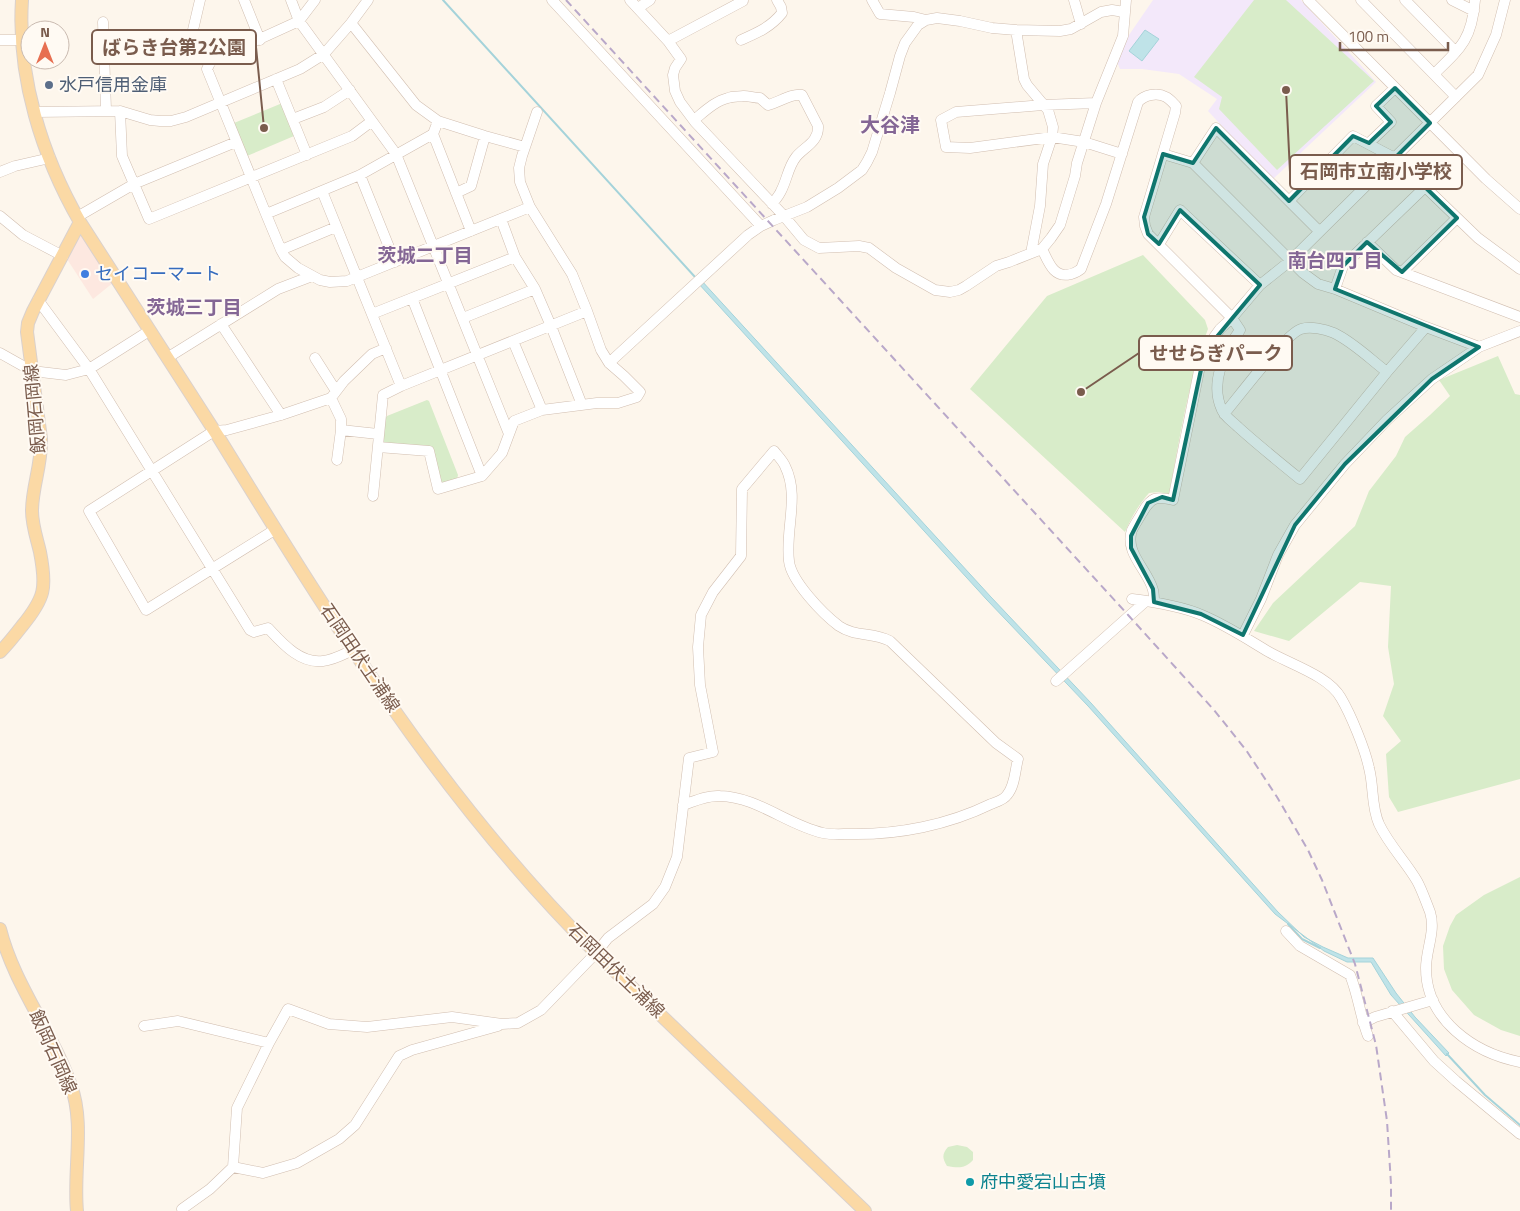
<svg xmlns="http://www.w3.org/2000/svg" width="1520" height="1211" font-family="'Titillium Web','Noto Sans JP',sans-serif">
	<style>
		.commercial { fill: #fde8e0 }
		.education { fill: #f3e8fa }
		.green { fill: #d8ecc9 }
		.water { fill: #bfe3e8; stroke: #a5d3da }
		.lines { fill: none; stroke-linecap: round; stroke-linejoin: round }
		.stream { stroke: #a5d3da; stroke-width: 2 }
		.minor-casing { stroke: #d1beb0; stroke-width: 11 }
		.major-casing { stroke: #dad1cd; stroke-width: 14 }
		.minor { stroke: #fff; stroke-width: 10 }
		.major { stroke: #fbd9a5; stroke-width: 12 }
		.rail { stroke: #b9a8c9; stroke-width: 2; stroke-dasharray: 8 5; stroke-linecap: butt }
		.marked { fill: #0f766e; fill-opacity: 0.2; stroke: #0f766e; stroke-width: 4; stroke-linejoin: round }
		.service-dot { fill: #5c6f8a; stroke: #fffaf3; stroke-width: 2 }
		.shop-dot { fill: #3f7fe0; stroke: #fffaf3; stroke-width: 2 }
		.culture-dot { fill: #0f9aa8; stroke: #fffaf3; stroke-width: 2 }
		.labels { text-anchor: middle; stroke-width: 4; stroke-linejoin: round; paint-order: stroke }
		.service-label { font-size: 18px; fill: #4e5e75; stroke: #fffaf3; text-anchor: start }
		.shop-label { font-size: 18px; fill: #366cbe; stroke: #fffaf3; text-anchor: start }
		.street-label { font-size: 18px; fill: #7a5c4d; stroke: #fffaf3 }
		.culture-label { font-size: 18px; fill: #0d838f; stroke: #fffaf3; text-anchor: start }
		.neighbourhood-label { font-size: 19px; font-weight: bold; fill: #846695; stroke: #fffaf3 }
		.quarter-label { font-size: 20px; font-weight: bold; fill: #846695; stroke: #fffaf3 }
		.leader { fill: none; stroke: #7a5c4d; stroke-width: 2 }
		.callout-dot { fill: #7a5c4d; stroke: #fffaf3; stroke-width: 2 }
		.callout { fill: #fffaf3; stroke: #7a5c4d; stroke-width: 2 }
		.callout-label { font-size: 19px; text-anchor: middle; font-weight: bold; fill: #7a5c4d }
	</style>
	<rect width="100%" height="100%" fill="#fdf6ec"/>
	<path class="commercial" d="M 81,233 L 114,282 L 93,299 L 67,259 Z"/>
	<path class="education" d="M 1153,0 L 1301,0 L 1376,82 L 1272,180 L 1208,111 L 1217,99 L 1179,74 L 1142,69 L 1120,69 L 1117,62 L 1129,35 Z"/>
	<path class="green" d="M 1254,0 L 1286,0 L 1374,81 L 1277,170 L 1219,109 L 1222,97 L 1194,77 Z
		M 280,104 L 282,104 L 294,136 L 247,156 L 234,123 Z
		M 1143,255 L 1205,320 L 1208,329 C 1188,381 1180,439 1169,494 L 1159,492 L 1149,493 C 1139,504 1131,518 1125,532 L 970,389 L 1047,296 Z
		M 1498,356 L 1515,394 L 1520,395 L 1520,779 L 1398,812 L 1389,797 L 1386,754 L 1401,741 L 1383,716 L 1394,684 L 1388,647 L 1391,586 L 1360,582 L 1289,641 L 1254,631 L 1273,603 L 1355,526 L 1369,491 L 1396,456 L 1405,437 L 1430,415 L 1450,396 L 1439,380 Z
		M 427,400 L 429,401 L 458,475 L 457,479 L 442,483 L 440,481 L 431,449 L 384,444 L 383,442 L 385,419 L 387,416 Z
		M 1520,877 L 1520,1036 L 1501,1030 L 1474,1015 L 1452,990 L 1444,969 L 1443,946 L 1450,926 L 1456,915 L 1484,895 Z
		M 957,1145 L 967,1147 L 973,1152 L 973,1160 C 965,1169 958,1168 947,1166 C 942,1158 942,1154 948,1147 Z"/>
	<path class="water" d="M 1145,30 L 1159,39 L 1142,61 L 1129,51 Z
		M 701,280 L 991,597 L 1091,703 L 1278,912 L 1304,937 L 1323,947 L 1348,958 L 1373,958 L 1396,993 L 1415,1017 L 1449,1053 L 1446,1056 L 1391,995 L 1371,962 L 1347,962 L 1324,951 L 1275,914 L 1088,706 L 987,600 L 698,283 Z"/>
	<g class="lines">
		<path class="stream" d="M 443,0 L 695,277
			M 1288,924 L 1302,939 L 1320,948
			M 1447,1054 L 1485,1095 L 1520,1125"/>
		<defs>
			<path id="minor" d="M 244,0 L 260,40
				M 291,0 L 299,21 L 396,154 L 509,434
				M 315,0 L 299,21 L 211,61 L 207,69 L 266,214 L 281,250 L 285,257 L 298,268 L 320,280 L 330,282 L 347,281 L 530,207
				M 552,0 L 761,226
				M 630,0 L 668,41 L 681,59 L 675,68 L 673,75 L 675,91 L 680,102 L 695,122 L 784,216 L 804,240 L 819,248 L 859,246 L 869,248 L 896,268 L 935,290 L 950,292 L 959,290 L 966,286 L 996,266 L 1009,262 L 1042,249 L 1051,238 L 1060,225 L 1075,176 L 1077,163 L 1096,103 L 1123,36 L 1126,0
				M 872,0 L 880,14 L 914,17 L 926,20
				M 1074,0 L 1081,24
				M 1308,0 L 1486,179 L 1520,209
				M 1361,0 L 1456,97
				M 1405,0 L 1456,52
				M 1452,0 L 1474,11
				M 638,8 L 650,0
				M 103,22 L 106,110
				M 351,23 L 416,105 L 438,121 L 485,136 L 525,147
				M 193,30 L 200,0
				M 1016,30 L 1024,79 L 1027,85 L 1048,110 L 1053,127 L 1052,137 L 1043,164 L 1040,206 L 1031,253
				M 0,40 L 21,40
				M 741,40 C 757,33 771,27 782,13 L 781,7 L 777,0
				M 668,41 L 743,1 L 743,0
				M 1434,74 C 1461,48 1472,39 1475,0
				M 276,79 L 307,155
				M 1096,103 L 1043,105 L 956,112 L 941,120 L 946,147 L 970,148 L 1052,137 L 1084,142 L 1122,154
				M 120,111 L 122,156 L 149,219 L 352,136 L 372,121
				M 34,112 L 120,111 L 150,120 L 160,121 L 171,121 L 186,117 L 300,69 L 324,54 L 351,23 L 368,0
				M 293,119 L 324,107 L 350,90
				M 694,120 C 704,112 715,101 728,98 C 733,96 739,97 744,96 C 749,96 754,98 760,98 L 768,105 C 778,103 791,93 802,95 L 818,126 C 819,142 804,147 796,157 C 788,167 787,180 781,191 C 779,196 775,200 772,204
				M 433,134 L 471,231
				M 1369,143 L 1391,122 L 1376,106 L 1395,88
				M 1163,154 L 1193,163 L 1303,273 L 1318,284 L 1335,289 L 1426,327 L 1479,347
				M 1193,163 L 1216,128 L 1289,201 L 1353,136 L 1395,158 L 1478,238 L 1520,269
				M 0,172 L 15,166 L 50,158
				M 360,175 L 395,262
				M 322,191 L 401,386
				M 456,193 L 471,186 L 485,136
				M 1289,201 L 1319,231
				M 266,214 L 360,175 L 433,134 L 438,121
				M 0,216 L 23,235 L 63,256
				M 77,217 L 134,184 L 236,142
				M 501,219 L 515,257 L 535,289 L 551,326 L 582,405
				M 1367,242 L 1396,270 L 1520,317
				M 1159,244 L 1180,210 L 1260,285
				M 1042,249 C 1045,255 1049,265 1054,270 C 1062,278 1073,275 1081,269 L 1106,204 L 1138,102 C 1144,95 1157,92 1166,97 C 1170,99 1173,103 1176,106 L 1175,113 L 1144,217 L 1145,226 L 1148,234 L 1232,318 L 1240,330 C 1225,351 1209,383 1222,410 C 1225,417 1232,421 1238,427 C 1258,445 1279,462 1300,479 L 1387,372 L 1426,327
				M 281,250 L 336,227
				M 1402,272 L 1457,218
				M 1335,289 L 1343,266 L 1425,187
				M 412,298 L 482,476
				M 38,300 L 89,369 L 250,630 L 254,632 L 268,628 C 282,643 300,664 323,661 C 334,660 344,654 353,650
				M 372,314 L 515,257
				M 463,318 L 535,289
				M 221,324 L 281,415
				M 513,341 L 542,410
				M 0,353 L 32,371 L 66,375 L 89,369 L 149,331
				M 167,358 L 278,289 L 312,276
				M 315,358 L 336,391
				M 609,363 L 748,235 L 761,226 L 774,220 L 807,207 L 838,188 L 862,170 L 867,162 L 872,152 L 890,93 L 900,56 L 905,43 L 918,25 L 926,20 L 937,18 L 960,21 L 992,28 L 1016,30 L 1060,31 L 1071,29 L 1101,12 L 1112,10 L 1124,12
				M 331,398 L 341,419 L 341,430 L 378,434
				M 1224,414 C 1237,399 1286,333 1301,329 C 1310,326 1325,329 1334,333 C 1353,342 1370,359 1387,372
				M 378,447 L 429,451 L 438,489 L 482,476 L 502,453 L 514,421 L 542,410 L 597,403 L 618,403 L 637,397 L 640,392 L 624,376 L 609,363 L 601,350 L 587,311 L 572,274 L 530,207 L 520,182 L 519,168 L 522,156 L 537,112
				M 337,460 L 341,430
				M 373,496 L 383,395 L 401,386 L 587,311
				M 276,529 L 146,610 L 89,511 L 214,431 L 227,430 L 281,415 L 331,398 L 344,381 L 372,354 L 386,348
				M 1132,599 C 1155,602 1181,606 1202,615 C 1226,625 1247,639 1269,652 C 1290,664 1329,676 1341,698 C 1351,715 1365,749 1369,768 C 1374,787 1371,806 1379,824 C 1389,845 1406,862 1417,881 C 1422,890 1426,902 1430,912 C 1436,931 1426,949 1426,968 C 1426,1020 1474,1053 1520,1062
				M 1154,602 C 1154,598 1154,594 1153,590 C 1148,570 1124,553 1132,530 C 1135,524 1139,518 1142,513 C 1151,497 1156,496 1173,500 L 1200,366 L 1205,351 L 1212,340 L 1220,329 L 1232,318 L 1260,285 L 1290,261 L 1478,75 L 1496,35 L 1505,0
				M 1243,635 L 1261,599 L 1278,555 L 1295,525 L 1345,464 L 1387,420 L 1432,379 L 1479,347 L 1520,331
				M 1056,681 L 1146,601
				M 1286,931 L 1300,946 L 1350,975 C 1358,994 1360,1016 1368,1036
				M 1392,1011 L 1434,1061 L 1456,1081 L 1520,1134
				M 1363,1023 L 1375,1017 L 1433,1000
				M 144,1026 L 178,1021 L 269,1043
				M 233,1167 L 263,1173 L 297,1163 L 339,1139 L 355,1125 L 399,1056 L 412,1050 L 498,1026
				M 183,1211 L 182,1209 L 210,1189 L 233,1167 L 237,1108 L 269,1043 L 288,1009 L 329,1024 L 367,1027 L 452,1017 L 502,1024 L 518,1023 L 541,1010 L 596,953 L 608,938 L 653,904 L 665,887 L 677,857 L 689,758 L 713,752 L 700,685 L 698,647 L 701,615 L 713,592 L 741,556 L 742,489 L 774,451 C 778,456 783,461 785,466 C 800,496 785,529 789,561 C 791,581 823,614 839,626 C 855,637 873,632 890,641 L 996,743 L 1018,759 C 1015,770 1015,786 1007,795 C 1004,800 996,802 991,804 C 948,825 898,835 850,834 C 842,834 832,835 823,833 C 787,825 758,797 720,796 C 707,795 695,801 683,805"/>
			<path id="major" d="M 22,0 C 17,77 42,156 80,222 C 126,294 173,366 219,438 C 275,529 331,620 392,707 C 453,794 521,878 596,953 L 865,1211
				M 0,652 C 8,644 15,635 22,626 C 45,598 47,588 40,552 C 37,539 32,525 32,511 C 32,487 42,464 41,439 L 27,332 L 28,323 L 33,311 L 80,222
				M 0,929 C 14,985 52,1031 71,1086 C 85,1123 73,1171 77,1211"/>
		</defs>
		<use href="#minor" class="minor-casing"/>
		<use href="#major" class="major-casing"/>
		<use href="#minor" class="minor"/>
		<use href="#major" class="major"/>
		<path class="rail" d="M 566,0 L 1129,616 L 1214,710 L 1246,750 L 1277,797 L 1308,850 L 1322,880 L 1355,964 L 1376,1045 L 1387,1121 L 1391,1184 L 1391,1211"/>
	</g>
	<path class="marked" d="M 1395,88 L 1430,123 L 1395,158 L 1457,218 L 1402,272 L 1367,242 L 1343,266 L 1335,289 L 1479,347 L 1432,379 L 1345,464 L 1295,525 L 1243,635 L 1201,614 L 1154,602 L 1153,589 L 1131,548 L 1131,536 L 1148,503 L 1162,497 L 1173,500 L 1205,351 L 1260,285 L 1180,210 L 1159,244 L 1148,234 L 1144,217 L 1163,154 L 1193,163 L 1216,128 L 1289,201 L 1353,136 L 1369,143 L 1391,122 L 1376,106 Z"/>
	<circle class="service-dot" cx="49" cy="85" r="5"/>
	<circle class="shop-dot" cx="85" cy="274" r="5"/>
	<circle class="culture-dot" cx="970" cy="1182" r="5"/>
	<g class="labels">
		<g class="service-label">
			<text x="59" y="91">水戸信用金庫</text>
		</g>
		<g class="shop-label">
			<text x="95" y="280">セイコーマート</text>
		</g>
		<g class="street-label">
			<text transform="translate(35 409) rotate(-95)" y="6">飯岡石岡線</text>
			<text transform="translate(360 658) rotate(56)" y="6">石岡田伏土浦線</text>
			<text transform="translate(616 971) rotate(44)" y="6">石岡田伏土浦線</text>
			<text transform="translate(53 1052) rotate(66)" y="6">飯岡石岡線</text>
		</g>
		<g class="culture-label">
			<text x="980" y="1188">府中愛宕山古墳</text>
		</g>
		<g class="neighbourhood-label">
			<text x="425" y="262">茨城二丁目</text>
			<text x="1335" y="267">南台四丁目</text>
			<text x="194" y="314">茨城三丁目</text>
		</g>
		<g class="quarter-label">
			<text x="890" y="132">大谷津</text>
		</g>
	</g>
	<path class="leader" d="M264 128L256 47M1286 90L1290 172M1081 392L1139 353"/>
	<g class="callout-dot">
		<circle cx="264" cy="128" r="5"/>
		<circle cx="1286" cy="90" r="5"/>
		<circle cx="1081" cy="392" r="5"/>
	</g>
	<g class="callout">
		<rect x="92" y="30" width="164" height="34" rx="5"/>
		<rect x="1290" y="155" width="172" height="34" rx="5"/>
		<rect x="1139" y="336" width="153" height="34" rx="5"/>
	</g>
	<g class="callout-label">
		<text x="174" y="54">ばらき台第2公園</text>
		<text x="1376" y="178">石岡市立南小学校</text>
		<text x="1216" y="360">せせらぎパーク</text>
	</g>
	<g transform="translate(45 45)"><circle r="24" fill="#fffaf3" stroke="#cabbb1"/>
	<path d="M0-4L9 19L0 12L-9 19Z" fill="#e76f51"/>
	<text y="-8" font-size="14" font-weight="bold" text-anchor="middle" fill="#7a5c4d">N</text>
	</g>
	<path d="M1340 42v8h108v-8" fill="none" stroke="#7a5c4d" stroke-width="2.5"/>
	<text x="1348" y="42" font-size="15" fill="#7a5c4d" stroke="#fffaf3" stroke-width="4" paint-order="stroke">100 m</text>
</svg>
